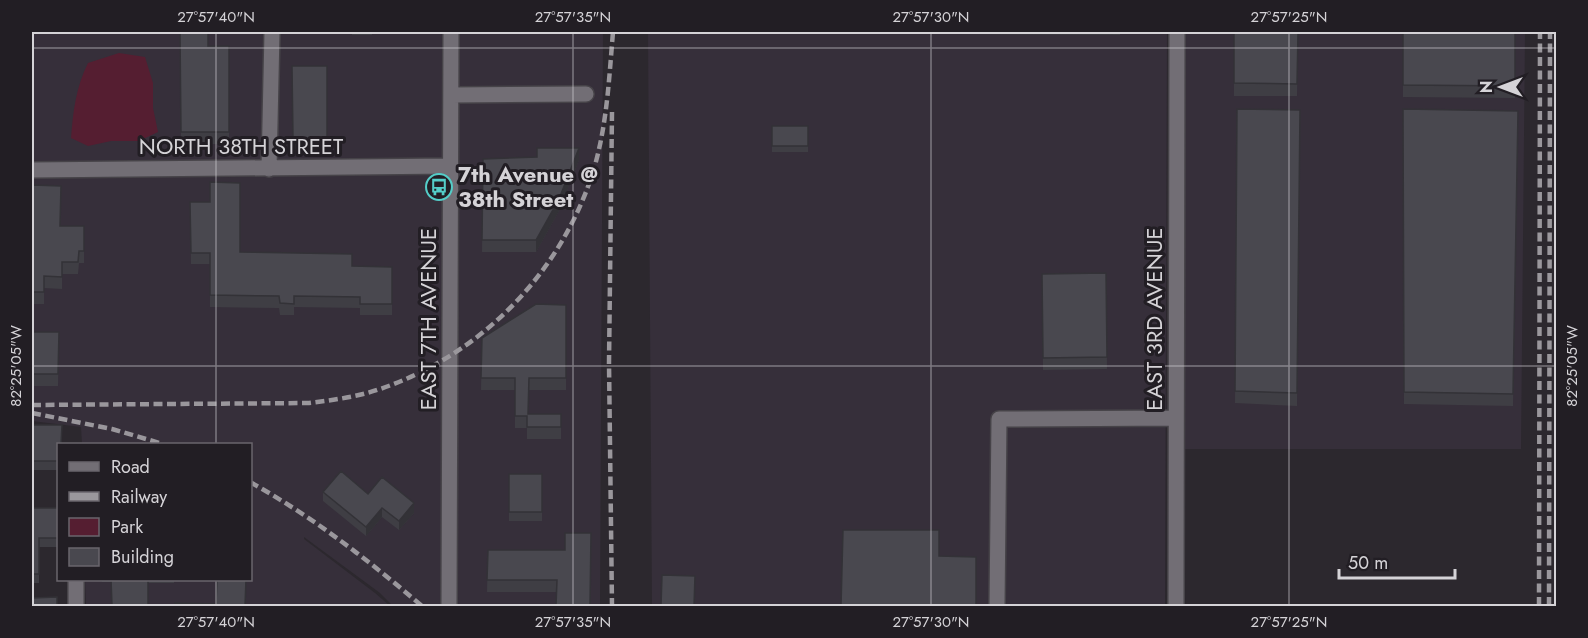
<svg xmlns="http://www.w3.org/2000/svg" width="1588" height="638" font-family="Jost,sans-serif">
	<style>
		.built { fill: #362f3a }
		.green { fill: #551e31 }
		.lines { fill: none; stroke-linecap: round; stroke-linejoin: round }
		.minor-casing { stroke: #464348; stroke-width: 18 }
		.minor { stroke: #726e75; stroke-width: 15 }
		.rail { stroke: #9a979c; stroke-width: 4.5; stroke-dasharray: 9 4.5; stroke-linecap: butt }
		.wall { fill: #3f3e44 }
		.shaded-wall { fill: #333237 }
		.building { fill: #49484f; stroke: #333237; stroke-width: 1.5 }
		.ticks { fill: none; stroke: #d5d3d7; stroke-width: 1.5; stroke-opacity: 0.45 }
		.labels { text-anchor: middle; stroke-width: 6; stroke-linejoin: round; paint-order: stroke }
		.street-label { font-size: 22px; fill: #d5d3d7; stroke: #221e24 }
		.poi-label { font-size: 22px; font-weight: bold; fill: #d5d3d7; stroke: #221e24; text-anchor: start }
		.neatline { fill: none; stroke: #d5d3d7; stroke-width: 2 }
		.ticks-label { font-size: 15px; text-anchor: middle; fill: #d5d3d7 }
	</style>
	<rect width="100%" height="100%" fill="#2c282e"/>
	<path class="built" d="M 32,32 L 603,32 L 600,606 L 393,606 L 380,593 L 304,537 L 305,554 L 304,539 L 375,593 L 390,606 L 86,606 L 85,580 L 250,580 L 250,444 L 82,444 L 81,427 L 32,421 Z
		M 648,32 L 1167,32 L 1165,606 L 652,606 Z
		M 1179,32 L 1525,32 L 1521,449 L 1180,449 Z"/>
	<path class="green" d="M 119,53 L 145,57 L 153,83 L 153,108 L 158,132 L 139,141 L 111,141 L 88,146 L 71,138 C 73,111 76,87 88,63 Z"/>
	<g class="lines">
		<defs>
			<path id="minor" d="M 451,95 L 586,94
				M 269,169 L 272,32
				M 32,170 L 450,166
				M 76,580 L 76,606
				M 449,606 L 451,32
				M 997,606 L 999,419 L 1176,418
				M 1176,606 L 1177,32"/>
		</defs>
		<use href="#minor" class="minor-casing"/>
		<use href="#minor" class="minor"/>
		<path class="rail" d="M 612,112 L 609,363 L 612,606
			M 32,405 L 309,403 C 333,400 357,397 380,389 C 481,355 561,273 593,172 C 607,126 609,79 613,32
			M 32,413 L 112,429 L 163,444
			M 250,482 C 313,517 368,560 422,606
			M 1539,606 L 1540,32
			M 1549,606 L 1550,32"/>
	</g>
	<path class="wall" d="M 180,32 L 208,46 L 229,46 L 229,144 L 181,144 Z
		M 352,32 L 372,32 L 372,35 L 352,35 Z
		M 662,32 L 769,32 L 769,33 Z
		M 952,32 L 1120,32 L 1120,35 L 952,34 Z
		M 1234,32 L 1298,32 L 1297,96 L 1234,96 Z
		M 1403,32 L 1515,32 L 1515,98 L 1403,97 Z
		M 292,66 L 327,66 L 327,148 L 293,149 Z
		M 1237,109 L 1300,110 L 1297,406 L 1235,403 Z
		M 1403,109 L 1518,111 L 1513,406 L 1404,404 Z
		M 772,126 L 808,126 L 808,152 L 772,152 Z
		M 483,159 L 579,160 L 559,211 L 536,252 L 482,252 Z
		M 32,185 L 60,226 L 84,226 L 84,263 L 79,263 L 78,274 L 62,274 L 62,289 L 44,288 L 44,304 L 32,304 Z
		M 190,202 L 240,252 L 352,266 L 392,267 L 392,315 L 360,315 L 360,308 L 294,307 L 294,315 L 280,315 L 279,308 L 210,307 L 210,264 L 191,264 Z
		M 1106,273 L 1107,369 L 1043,370 L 1042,274 Z
		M 566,305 L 566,390 L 529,390 L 528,414 L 561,414 L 561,439 L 527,439 L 527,428 L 515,428 L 515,390 L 481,390 L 482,338 Z
		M 32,332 L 59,332 L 58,386 L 32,386 Z
		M 32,425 L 58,444 L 58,470 L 32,470 Z
		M 509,474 L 542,474 L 542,521 L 509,521 Z
		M 323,492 L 368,494 L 414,513 L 399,530 L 382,517 L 366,536 L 323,501 Z
		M 32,508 L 58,508 L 58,547 L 39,547 L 39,583 L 32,583 Z
		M 488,550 L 565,550 L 557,592 L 487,592 Z
		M 102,579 L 174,579 L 174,583 L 148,583 L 112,606 L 111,582 L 102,582 Z"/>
	<path class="shaded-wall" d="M 579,148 L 579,160 L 559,211 L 536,252 L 536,240 Z
		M 414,503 L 414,513 L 399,530 L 399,521 Z
		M 382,508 L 382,517 L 366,536 L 366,527 Z"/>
	<path class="building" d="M 180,32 L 208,32 L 208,46 L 229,46 L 229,132 L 181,132 Z
		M 1234,32 L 1298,32 L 1297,84 L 1234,83 Z
		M 1403,32 L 1515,32 L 1515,86 L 1403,85 Z
		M 292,66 L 327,66 L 327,139 L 293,139 Z
		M 1237,109 L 1300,110 L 1297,393 L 1235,391 Z
		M 1403,109 L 1518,111 L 1513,394 L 1404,392 Z
		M 772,126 L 808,126 L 808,146 L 772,146 Z
		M 537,148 L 579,148 L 559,199 L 536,240 L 482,240 L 483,159 L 537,157 Z
		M 210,182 L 240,183 L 240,252 L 352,254 L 352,266 L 392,267 L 392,304 L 360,304 L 360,297 L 294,296 L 294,304 L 280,303 L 279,296 L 210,295 L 210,253 L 191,253 L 190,202 L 210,202 Z
		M 32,185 L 61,186 L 60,226 L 84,226 L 84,251 L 79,251 L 78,262 L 62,262 L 62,277 L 44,276 L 44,292 L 32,292 Z
		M 1106,273 L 1107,357 L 1043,358 L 1042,274 Z
		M 536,304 L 566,305 L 566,378 L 529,378 L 528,414 L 561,414 L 561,427 L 527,427 L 527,416 L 515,416 L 515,378 L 481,378 L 482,338 Z
		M 32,332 L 59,332 L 58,374 L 32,374 Z
		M 32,425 L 62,425 L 61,444 L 58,444 L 58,461 L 32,461 Z
		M 341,471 L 368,494 L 382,477 L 414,503 L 399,521 L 382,508 L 366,527 L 323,492 Z
		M 509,474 L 542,474 L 542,512 L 509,512 Z
		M 32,508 L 58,508 L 58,538 L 39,538 L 39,574 L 32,574 Z
		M 843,530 L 939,530 L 939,556 L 976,557 L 976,606 L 841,606 Z
		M 565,533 L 591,533 L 590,606 L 556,606 L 557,580 L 487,580 L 488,550 L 565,550 Z
		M 662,575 L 695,576 L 694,606 L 661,606 Z
		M 111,579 L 148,579 L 148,606 L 102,606 L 112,606 Z
		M 217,579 L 246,579 L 245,606 L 175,606 L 175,603 L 216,604 Z
		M 57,597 L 57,606 L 32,606 L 32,598 Z"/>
	<path class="ticks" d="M 216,32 L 216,444M 573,32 L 573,606M 931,32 L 931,606M 1289,32 L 1289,606M 32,48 L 1556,48M 32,366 L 1556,366M 216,580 L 216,606"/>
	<defs>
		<symbol id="bus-ring" viewBox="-11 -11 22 22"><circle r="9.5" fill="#221e24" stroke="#54cdc8" stroke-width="1.5"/><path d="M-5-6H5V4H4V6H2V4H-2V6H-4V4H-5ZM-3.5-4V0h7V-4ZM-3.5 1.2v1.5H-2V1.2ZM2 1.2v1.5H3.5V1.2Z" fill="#54cdc8"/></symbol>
	</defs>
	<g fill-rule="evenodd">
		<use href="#bus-ring" x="424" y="172" width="30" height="30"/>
	</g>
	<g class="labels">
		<g class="street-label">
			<text x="241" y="154">NORTH 38TH STREET</text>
			<text transform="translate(428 319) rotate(-90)" y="8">EAST 7TH AVENUE</text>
			<text transform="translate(1154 319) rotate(-90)" y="8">EAST 3RD AVENUE</text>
		</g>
		<g class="poi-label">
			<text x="458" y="182">7th Avenue @<tspan x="458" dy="25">38th Street</tspan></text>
		</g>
	</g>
	<rect width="1588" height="638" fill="none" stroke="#221e24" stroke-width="66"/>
	<rect x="57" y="443" width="195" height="138" fill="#221e24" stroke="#6a666c" stroke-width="1.5"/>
	<rect x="69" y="462" width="30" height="9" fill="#726e75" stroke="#6a666c" stroke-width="1.5"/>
	<text x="111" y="473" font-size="18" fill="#d5d3d7">Road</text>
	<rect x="69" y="492" width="30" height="9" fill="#9a979c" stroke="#6a666c" stroke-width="1.5"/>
	<text x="111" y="503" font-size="18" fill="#d5d3d7">Railway</text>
	<rect x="69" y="518" width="30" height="18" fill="#551e31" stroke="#6a666c" stroke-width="1.5"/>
	<text x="111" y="533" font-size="18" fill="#d5d3d7">Park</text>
	<rect x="69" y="548" width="30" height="18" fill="#49484f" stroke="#6a666c" stroke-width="1.5"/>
	<text x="111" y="563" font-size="18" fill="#d5d3d7">Building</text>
	<g transform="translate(1501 87) rotate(270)" stroke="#221e24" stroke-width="4.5" paint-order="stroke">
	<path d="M0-4.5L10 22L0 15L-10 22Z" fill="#d5d3d7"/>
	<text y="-9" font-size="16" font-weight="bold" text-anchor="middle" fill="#d5d3d7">N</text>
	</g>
	<path d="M1339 569v9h116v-9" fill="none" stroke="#d5d3d7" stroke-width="3"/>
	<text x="1348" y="569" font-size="18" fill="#d5d3d7" stroke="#221e24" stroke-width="4.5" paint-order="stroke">50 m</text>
	<rect x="33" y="33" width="1522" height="572" class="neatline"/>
	<g class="ticks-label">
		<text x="216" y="22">27°57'40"N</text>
		<text x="573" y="22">27°57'35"N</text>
		<text x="931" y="22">27°57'30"N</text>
		<text x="1289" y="22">27°57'25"N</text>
		<text transform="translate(1572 366) rotate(-90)" y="5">82°25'05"W</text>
		<text transform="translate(16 366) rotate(-90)" y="5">82°25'05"W</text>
		<text x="216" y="627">27°57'40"N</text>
		<text x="573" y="627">27°57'35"N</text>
		<text x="931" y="627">27°57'30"N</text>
		<text x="1289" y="627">27°57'25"N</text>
	</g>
</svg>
